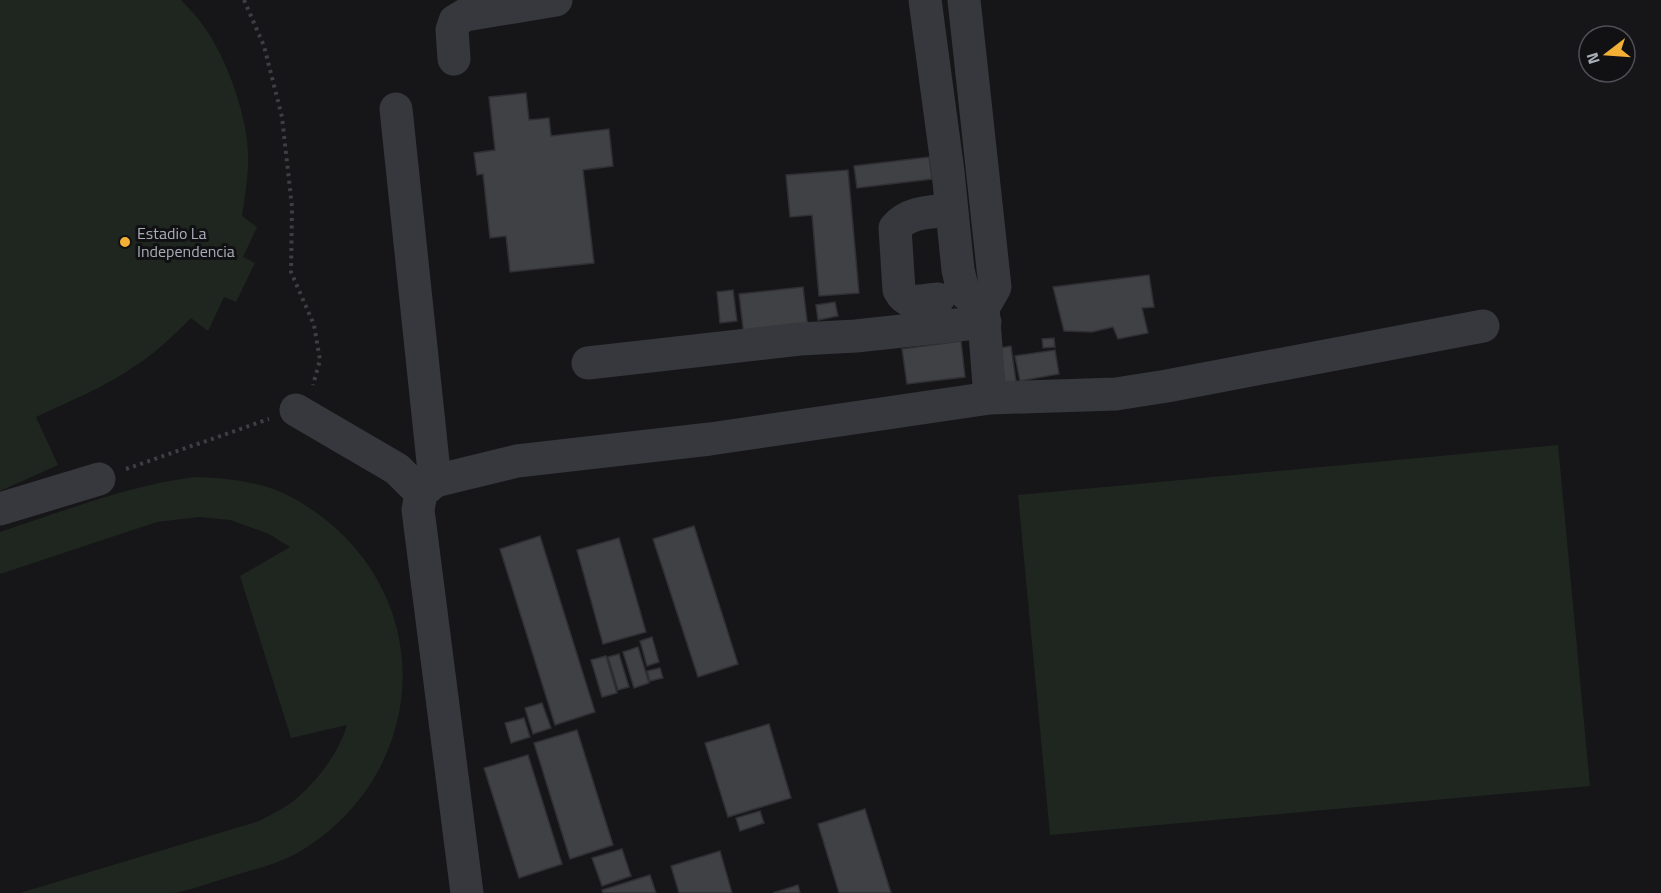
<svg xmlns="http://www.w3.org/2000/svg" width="1661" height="893" font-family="'Titillium Web',sans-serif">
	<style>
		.green { fill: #1e261f }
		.building { fill: #404145; stroke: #303034; stroke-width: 1.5 }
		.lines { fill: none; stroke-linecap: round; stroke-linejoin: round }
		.path { stroke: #3d3f44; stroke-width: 4; stroke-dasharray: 3 4.5; stroke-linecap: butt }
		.minor { stroke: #37383d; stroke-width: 33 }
		.poi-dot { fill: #f2b134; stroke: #111113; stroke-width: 2 }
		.labels { text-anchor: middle; stroke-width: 6; stroke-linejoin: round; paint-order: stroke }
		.poi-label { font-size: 16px; fill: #a8adb8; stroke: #111113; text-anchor: start }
	</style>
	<rect width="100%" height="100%" fill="#161618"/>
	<path class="green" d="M 0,0 L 181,0 C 188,8 196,15 202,24 C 225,53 247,115 248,152 C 249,174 245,195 242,216 L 257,227 L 243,257 L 255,263 L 236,302 L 224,297 L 208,331 L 191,318 C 174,335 156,353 135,366 C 105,387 70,401 36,417 L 58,465 L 0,491 Z
		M 1558,445 L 1590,786 L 1050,835 L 1018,495 Z
		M 196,477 C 220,478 244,480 267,487 C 296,496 322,515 343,535 C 440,632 414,784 299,852 C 280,863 259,868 239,874 C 218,880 196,889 174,893 C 158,893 140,893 124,893 C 89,893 54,893 20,893 L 259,821 C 268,816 279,811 288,805 C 314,786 338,755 347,725 L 291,738 L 240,576 L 290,547 L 269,534 L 230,520 L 199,517 L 157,522 L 0,574 L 0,532 C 64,511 129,485 196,477 Z"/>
	<path class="building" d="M 526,93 L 529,120 L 549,118 L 551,136 L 609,129 L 613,166 L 583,170 L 594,263 L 510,272 L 506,236 L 490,238 L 483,174 L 477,175 L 474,153 L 495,150 L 489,97 Z
		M 929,157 L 932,179 L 857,188 L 854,166 Z
		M 848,170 L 859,293 L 819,296 L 812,215 L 790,217 L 786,175 Z
		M 1149,275 L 1154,307 L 1142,308 L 1148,333 L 1118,339 L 1113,327 L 1092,332 L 1064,331 L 1053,287 Z
		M 803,287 L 808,329 L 744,336 L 739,294 Z
		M 733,290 L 737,321 L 720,323 L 717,292 Z
		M 835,302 L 838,316 L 818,320 L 816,305 Z
		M 1054,338 L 1055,347 L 1043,348 L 1042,339 Z
		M 961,341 L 965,377 L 907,384 L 902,349 Z
		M 1011,346 L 1016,382 L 1005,384 L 999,348 Z
		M 1055,350 L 1059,374 L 1020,381 L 1015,356 Z
		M 694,526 L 738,664 L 698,677 L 653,539 Z
		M 540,536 L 595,712 L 555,725 L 500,549 Z
		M 619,538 L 646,632 L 603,644 L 577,550 Z
		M 652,637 L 659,662 L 647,666 L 640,641 Z
		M 638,647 L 649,683 L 634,688 L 623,652 Z
		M 619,654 L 629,687 L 618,690 L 608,657 Z
		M 606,656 L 617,693 L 602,697 L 591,660 Z
		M 660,668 L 663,678 L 650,681 L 647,671 Z
		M 542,703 L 551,728 L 533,734 L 525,708 Z
		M 524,718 L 530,737 L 511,743 L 505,723 Z
		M 769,724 L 791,798 L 728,817 L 705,743 Z
		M 577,730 L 613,845 L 570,859 L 534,743 Z
		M 528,755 L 562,864 L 519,878 L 484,768 Z
		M 865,809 L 891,893 L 839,893 L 818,824 Z
		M 760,811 L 764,823 L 740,831 L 736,818 Z
		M 622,849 L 631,876 L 602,886 L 592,858 Z
		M 720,851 L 732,893 L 679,893 L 671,866 Z
		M 650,875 L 656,893 L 603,893 L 602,890 Z
		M 798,885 L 800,893 L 773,893 Z"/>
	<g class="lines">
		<path class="path" d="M 244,0 L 264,46 L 282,117 L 292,207 L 291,272 L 314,325 L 320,360 L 313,385
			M 126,469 L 269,419"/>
		<path class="minor" d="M 925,0 L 948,172 L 958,270 L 963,291 L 983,308 L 990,398
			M 964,0 L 995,287 L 983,308
			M 454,59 L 452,30 L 455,21 L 465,15 L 556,0
			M 396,109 L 435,481
			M 938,299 C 921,300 908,307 899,290 L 895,228 C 909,211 932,212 952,210
			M 588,363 L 800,339 L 856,336 L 985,322
			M 296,410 L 397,469 L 421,493
			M 0,509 L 99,479
			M 467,893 L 418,510 L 421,493 L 435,481 L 517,461 L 710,439 L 990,398 L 1116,394 L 1167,386 L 1483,326"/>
	</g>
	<circle class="poi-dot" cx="125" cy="242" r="6"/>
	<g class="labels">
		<g class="poi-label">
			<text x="137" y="239">Estadio La<tspan x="137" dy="18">Independencia</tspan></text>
		</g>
	</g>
	<g transform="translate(1607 54) rotate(253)"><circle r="28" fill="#111113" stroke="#4d4f55" stroke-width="1.5"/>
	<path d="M0-4.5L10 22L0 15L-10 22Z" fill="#f2b134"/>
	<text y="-9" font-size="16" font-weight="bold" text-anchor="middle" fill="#a8adb8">N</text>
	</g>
</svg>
